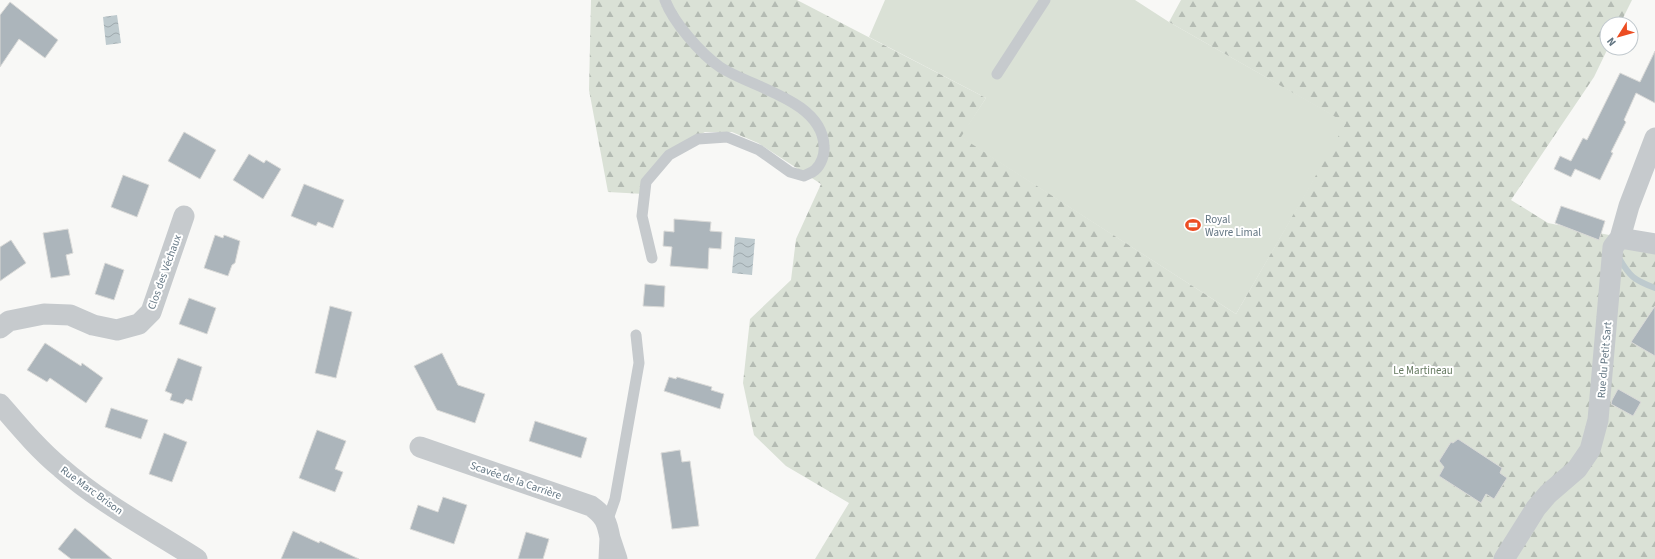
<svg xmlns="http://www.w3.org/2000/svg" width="1655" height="559" font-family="'Source Sans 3',sans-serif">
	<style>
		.green { fill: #dae1d6 }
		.forest { fill: url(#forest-firs) }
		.water { fill: url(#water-waves) }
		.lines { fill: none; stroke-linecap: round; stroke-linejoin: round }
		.stream { stroke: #becace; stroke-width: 6 }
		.building { fill: #acb5bb; stroke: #dadad8 }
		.lane { stroke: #c6cacd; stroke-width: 11 }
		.street { stroke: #c6cacd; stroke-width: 21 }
		.labels { text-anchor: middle; stroke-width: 4; stroke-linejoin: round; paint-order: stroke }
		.poi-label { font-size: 11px; fill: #627582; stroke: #fff; text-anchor: start }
		.street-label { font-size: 11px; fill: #627582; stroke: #fff }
		.park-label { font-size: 11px; fill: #667a61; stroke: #fff }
	</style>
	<defs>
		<pattern id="forest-firs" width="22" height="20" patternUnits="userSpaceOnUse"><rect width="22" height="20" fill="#dae1d6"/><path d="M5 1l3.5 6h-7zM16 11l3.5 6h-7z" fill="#b4bbb3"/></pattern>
		<pattern id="water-waves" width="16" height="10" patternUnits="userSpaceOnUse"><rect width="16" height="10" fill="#becace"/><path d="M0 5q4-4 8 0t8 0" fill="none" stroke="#9ea9ad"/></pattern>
	</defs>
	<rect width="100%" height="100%" fill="#f8f8f6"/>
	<path class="green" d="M 885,0 L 1135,0 L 1169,22 L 1347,123 L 1236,314 L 960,137 L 986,98 L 869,37 Z"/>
	<path class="forest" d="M 591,0 L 797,0 L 986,98 L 961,137 L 1236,314 L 1346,123 L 1169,22 L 1181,0 L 1632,0 L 1620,24 L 1607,24 L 1607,48 L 1608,48 L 1594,77 L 1511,200 L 1548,223 L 1655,244 L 1655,559 L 815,559 L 849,503 L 786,466 L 754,435 L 743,383 L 750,319 L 791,280 L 796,239 L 821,184 L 758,143 L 732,132 L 705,132 L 686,142 L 658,168 L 644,194 L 608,192 L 589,90 Z"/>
	<path class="water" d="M 117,15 L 121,43 L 106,45 L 103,17 Z
		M 735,237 L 755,239 L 752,275 L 732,273 Z"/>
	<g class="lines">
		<path class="stream" d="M 1619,258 C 1630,277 1634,280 1655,288"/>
	</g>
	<path class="building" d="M 10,2 L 58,40 L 45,58 L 19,39 L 0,67 L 0,15 Z
		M 1655,51 L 1655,103 L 1636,93 L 1624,120 L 1626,122 L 1611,152 L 1613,153 L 1600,180 L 1575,169 L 1571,177 L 1554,169 L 1560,156 L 1571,161 L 1583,138 L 1587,140 L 1620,73 L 1640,82 Z
		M 184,132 L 216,150 L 200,179 L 168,161 Z
		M 249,154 L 264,163 L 266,160 L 281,169 L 263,199 L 233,180 Z
		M 123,175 L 149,185 L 137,217 L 111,207 Z
		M 304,184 L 344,200 L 333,228 L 318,222 L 316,226 L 291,216 Z
		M 1561,206 L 1605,221 L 1599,240 L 1555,223 Z
		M 674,219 L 711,222 L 710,231 L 722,232 L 721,249 L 709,248 L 708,269 L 670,266 L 672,247 L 663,246 L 664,231 L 674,232 Z
		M 68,229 L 73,253 L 66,255 L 70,275 L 51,278 L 43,233 Z
		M 215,235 L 223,238 L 224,235 L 240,241 L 235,263 L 232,265 L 228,276 L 204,268 Z
		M 11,240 L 26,263 L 0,281 L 0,247 Z
		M 105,263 L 124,270 L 114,300 L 95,294 Z
		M 645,284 L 665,286 L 664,307 L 643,306 Z
		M 189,298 L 216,308 L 207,334 L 179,324 Z
		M 330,306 L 352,312 L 336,378 L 315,373 Z
		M 1655,306 L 1655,356 L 1631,342 Z
		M 45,343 L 81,366 L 82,363 L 103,378 L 86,403 L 50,378 L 47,382 L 27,370 Z
		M 442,353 L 458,385 L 485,394 L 475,423 L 437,410 L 414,366 Z
		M 178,358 L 202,367 L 192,401 L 186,399 L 183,404 L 170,400 L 172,394 L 165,391 Z
		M 669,377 L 676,379 L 677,377 L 712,387 L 711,390 L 724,394 L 720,409 L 664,391 Z
		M 1618,389 L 1641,402 L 1633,416 L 1611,404 L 1612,400 Z
		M 111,408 L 148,420 L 141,439 L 105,427 Z
		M 535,421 L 587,438 L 581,458 L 529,441 Z
		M 317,430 L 346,441 L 335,469 L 343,472 L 335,492 L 299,478 Z
		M 164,433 L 187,442 L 172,482 L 149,474 Z
		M 1458,439 L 1502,468 L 1500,473 L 1507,478 L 1494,499 L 1486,494 L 1481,503 L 1439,476 L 1444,467 L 1439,461 L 1451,442 L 1453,443 Z
		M 680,450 L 682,462 L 690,461 L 699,526 L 672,529 L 661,453 Z
		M 443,497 L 467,505 L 454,544 L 410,529 L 418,505 L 438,512 Z
		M 75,528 L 112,559 L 71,559 L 58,549 Z
		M 293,531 L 319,543 L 320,541 L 359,559 L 281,559 Z
		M 526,532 L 549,539 L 543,559 L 518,559 Z"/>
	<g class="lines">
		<path class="lane" d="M 997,74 L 1045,0
			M 652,258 L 642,216 L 646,182 L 669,155 L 698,139 L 727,137 L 759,150 L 790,172 L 804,176 C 807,174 812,173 815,170 C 821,165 825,154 824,146 C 822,100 752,88 720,67 C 701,54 673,22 665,0
			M 607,522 L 615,499 L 639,363 L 636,335"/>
		<path class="street" d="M 1620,238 L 1655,244
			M 0,328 L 9,321 L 44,314 L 70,315 L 93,325 L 117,330 L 139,324 L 151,312 L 184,216
			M 0,404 C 19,426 38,449 61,468 C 102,504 152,530 197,559
			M 420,447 L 591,506 C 605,516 607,522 610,538
			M 609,559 L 610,538 L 617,559
			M 1504,559 L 1536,508 L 1548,494 L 1577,469 L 1590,450 L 1598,420 L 1613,247 L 1620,238 L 1629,206 L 1655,138"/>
	</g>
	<defs>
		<symbol id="stadium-bare" viewBox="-9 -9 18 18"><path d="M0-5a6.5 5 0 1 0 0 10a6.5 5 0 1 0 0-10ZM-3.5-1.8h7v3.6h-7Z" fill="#ec4d22" stroke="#fff" stroke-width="2.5" paint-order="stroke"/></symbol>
	</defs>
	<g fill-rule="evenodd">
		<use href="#stadium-bare" x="1182" y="214" width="22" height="22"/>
	</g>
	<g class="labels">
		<g class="poi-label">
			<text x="1205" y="223">Royal<tspan x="1205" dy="13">Wavre Limal</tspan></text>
		</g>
		<g class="street-label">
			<text transform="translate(164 272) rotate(-70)" y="4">Clos des Véchaux</text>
			<text transform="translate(1604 360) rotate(-85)" y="4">Rue du Petit Sart</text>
			<text transform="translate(516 480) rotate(19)" y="4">Scavée de la Carrière</text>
			<text transform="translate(92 490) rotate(36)" y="4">Rue Marc Brison</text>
		</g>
		<g class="park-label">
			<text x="1423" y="374">Le Martineau</text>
		</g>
	</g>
	<g transform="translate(1619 36) rotate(233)"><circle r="19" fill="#ffffff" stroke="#c0c8cd"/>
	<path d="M0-3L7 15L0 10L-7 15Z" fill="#ec4d22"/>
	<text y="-6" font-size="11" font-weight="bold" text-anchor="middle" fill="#627582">N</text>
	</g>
</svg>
